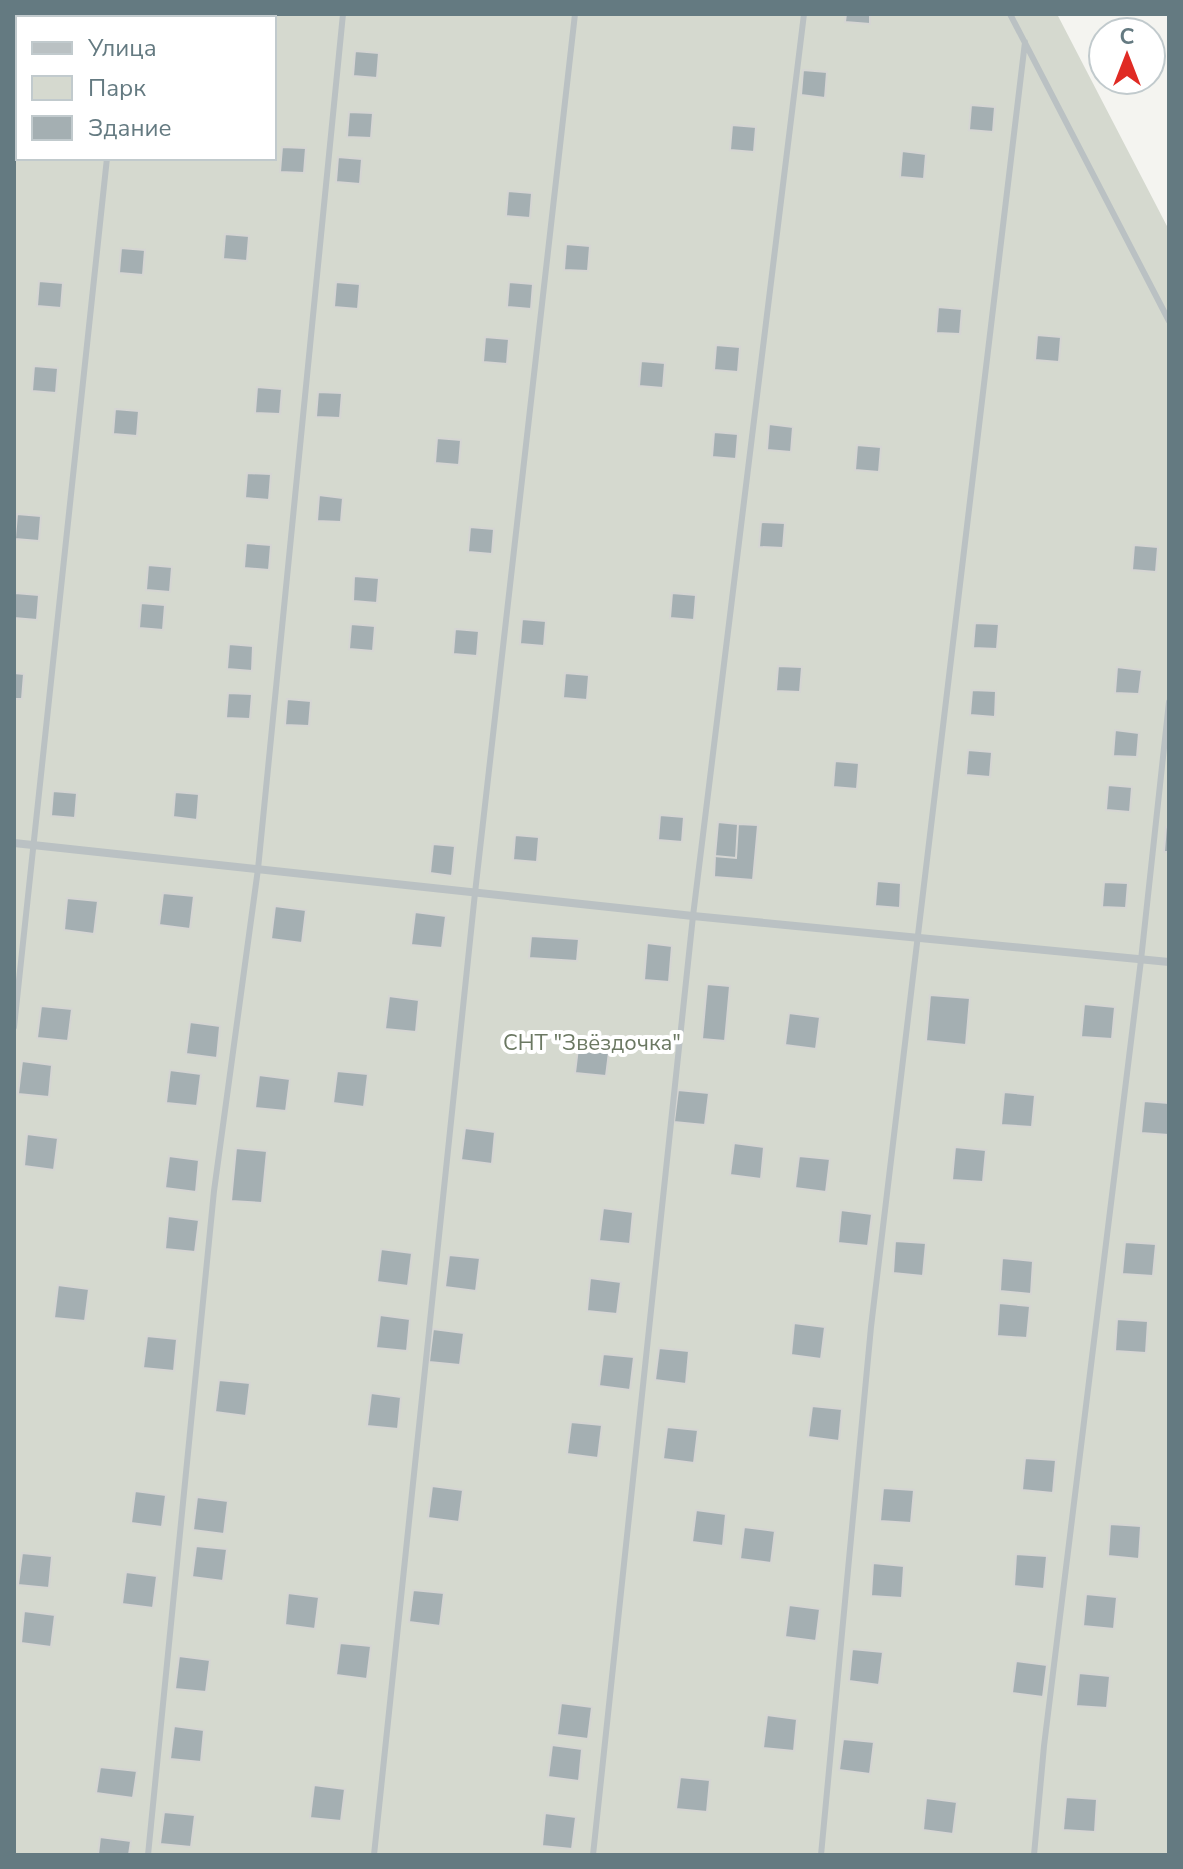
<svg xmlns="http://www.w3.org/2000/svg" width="1183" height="1869" font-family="'Nunito Sans',sans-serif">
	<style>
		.green { fill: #d5d9cf; fill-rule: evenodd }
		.building { fill: #a4afb2; stroke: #d5d5d3; stroke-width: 2 }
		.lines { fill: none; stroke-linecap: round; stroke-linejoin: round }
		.service { stroke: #bac1c3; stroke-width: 6 }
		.minor { stroke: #bac1c3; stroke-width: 8 }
		.labels { text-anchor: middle; stroke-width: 8; stroke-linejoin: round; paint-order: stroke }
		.park-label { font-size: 22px; fill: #6b7862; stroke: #fff }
	</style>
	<rect width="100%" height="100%" fill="#f4f4f0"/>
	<path class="green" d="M 14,14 L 1057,14 L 1169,230 L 1169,1855 L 14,1855 ZM 18,18 L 274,18 L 274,158 L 18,158 Z"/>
	<path class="building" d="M 140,14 L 183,14 L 183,18 L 139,18 Z
		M 846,14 L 870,14 L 870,24 L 845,22 Z
		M 355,51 L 379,53 L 377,78 L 353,76 Z
		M 803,70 L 827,72 L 825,98 L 801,95 Z
		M 971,105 L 995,107 L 993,132 L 969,130 Z
		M 349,112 L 373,113 L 371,138 L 347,137 Z
		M 732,125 L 756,127 L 754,152 L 730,150 Z
		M 282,147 L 306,148 L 304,173 L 280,172 Z
		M 902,151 L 926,154 L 924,179 L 900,177 Z
		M 338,157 L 362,159 L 360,184 L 336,182 Z
		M 508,191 L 532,193 L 530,218 L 506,216 Z
		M 225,234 L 249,236 L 247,261 L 223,259 Z
		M 566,244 L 590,246 L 588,271 L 564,270 Z
		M 121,248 L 145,250 L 143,275 L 119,273 Z
		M 39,281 L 63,283 L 61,308 L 37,306 Z
		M 336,282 L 360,284 L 358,309 L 334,307 Z
		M 509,282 L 533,284 L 531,309 L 507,307 Z
		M 938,307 L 962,309 L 960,334 L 936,333 Z
		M 1037,335 L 1061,337 L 1059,362 L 1035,360 Z
		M 485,337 L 509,339 L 507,364 L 483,362 Z
		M 716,345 L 740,347 L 738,372 L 714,370 Z
		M 641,361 L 665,363 L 663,388 L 639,386 Z
		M 34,366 L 58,368 L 56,393 L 32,391 Z
		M 257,387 L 282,389 L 280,414 L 255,413 Z
		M 318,392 L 342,393 L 340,418 L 316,417 Z
		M 115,409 L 139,411 L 137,436 L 113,434 Z
		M 769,424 L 793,427 L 791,452 L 767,450 Z
		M 714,432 L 738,434 L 736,459 L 712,457 Z
		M 437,438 L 461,440 L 459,465 L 435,463 Z
		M 857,445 L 881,447 L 879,472 L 855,470 Z
		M 247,473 L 271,474 L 269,500 L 245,498 Z
		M 319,495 L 343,498 L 341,522 L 317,521 Z
		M 17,514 L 41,516 L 39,541 L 15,539 Z
		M 761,522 L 785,523 L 783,548 L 759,547 Z
		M 470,527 L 494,529 L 492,554 L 468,552 Z
		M 246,543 L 271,545 L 269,570 L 244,568 Z
		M 1134,545 L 1158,547 L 1156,572 L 1132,570 Z
		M 148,565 L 172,567 L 170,592 L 146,590 Z
		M 354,576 L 379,578 L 377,603 L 353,601 Z
		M 15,593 L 39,595 L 37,620 L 14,618 Z
		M 672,593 L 696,595 L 694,620 L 670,618 Z
		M 141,603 L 165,605 L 163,630 L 139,628 Z
		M 522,619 L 546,621 L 544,646 L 520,644 Z
		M 975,623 L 999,624 L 997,649 L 973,648 Z
		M 351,624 L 375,626 L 373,651 L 349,649 Z
		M 455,629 L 479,631 L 477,656 L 453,654 Z
		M 229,644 L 253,646 L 252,671 L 227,669 Z
		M 778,666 L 802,667 L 800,692 L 776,691 Z
		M 1117,667 L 1142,670 L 1139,694 L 1115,693 Z
		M 14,673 L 24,674 L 22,699 L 14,699 Z
		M 565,673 L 589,675 L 587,700 L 563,698 Z
		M 972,690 L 996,691 L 995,717 L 970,715 Z
		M 228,693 L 252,694 L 250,719 L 226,718 Z
		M 287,699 L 311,701 L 309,726 L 285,725 Z
		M 1115,730 L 1139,733 L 1137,757 L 1113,756 Z
		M 968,750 L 992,752 L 990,777 L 966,775 Z
		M 835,761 L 859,763 L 857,789 L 833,787 Z
		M 1108,785 L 1132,787 L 1130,812 L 1106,810 Z
		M 53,791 L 77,793 L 75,818 L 51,816 Z
		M 175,792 L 199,794 L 197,820 L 173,817 Z
		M 660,815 L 684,817 L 682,842 L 658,840 Z
		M 718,822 L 738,824 L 736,858 L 715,856 Z
		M 738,824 L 758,825 L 753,880 L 714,877 L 715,856 L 736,858 Z
		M 1166,827 L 1169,827 L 1169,852 L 1164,852 Z
		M 515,835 L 539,837 L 537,862 L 513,860 Z
		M 433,844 L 455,846 L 452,876 L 430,873 Z
		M 877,881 L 901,883 L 900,908 L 875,906 Z
		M 1104,882 L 1128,883 L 1126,908 L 1102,907 Z
		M 163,893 L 194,896 L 190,929 L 159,925 Z
		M 67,898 L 98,901 L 94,934 L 64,930 Z
		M 275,906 L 306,910 L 302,943 L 271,939 Z
		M 415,912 L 446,916 L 442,948 L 411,945 Z
		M 531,936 L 579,939 L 577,961 L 529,958 Z
		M 647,943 L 672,946 L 669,982 L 644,980 Z
		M 707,984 L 730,986 L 725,1041 L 702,1039 Z
		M 930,995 L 970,998 L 966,1045 L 926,1041 Z
		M 389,996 L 419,1000 L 416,1032 L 385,1029 Z
		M 1084,1004 L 1115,1007 L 1112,1039 L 1081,1037 Z
		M 41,1006 L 72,1009 L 68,1041 L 37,1038 Z
		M 789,1013 L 820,1017 L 816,1049 L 785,1045 Z
		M 190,1022 L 220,1026 L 217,1058 L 186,1054 Z
		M 579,1040 L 610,1044 L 606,1076 L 575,1073 Z
		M 22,1061 L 52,1065 L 49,1097 L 18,1094 Z
		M 170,1070 L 201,1074 L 197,1106 L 166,1103 Z
		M 337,1071 L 368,1074 L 364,1107 L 333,1103 Z
		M 259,1075 L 290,1079 L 286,1111 L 255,1108 Z
		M 678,1090 L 709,1093 L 705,1125 L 674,1122 Z
		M 1004,1092 L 1035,1095 L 1032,1127 L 1001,1125 Z
		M 1144,1101 L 1169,1103 L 1169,1135 L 1141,1133 Z
		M 465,1128 L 495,1132 L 492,1164 L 461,1160 Z
		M 27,1134 L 58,1138 L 54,1170 L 24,1166 Z
		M 734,1143 L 764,1147 L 761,1179 L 730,1175 Z
		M 955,1147 L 986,1150 L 983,1182 L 952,1180 Z
		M 236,1148 L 267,1151 L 262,1203 L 231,1201 Z
		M 169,1156 L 199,1160 L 196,1192 L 165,1188 Z
		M 799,1156 L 830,1159 L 826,1192 L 795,1188 Z
		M 603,1208 L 633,1212 L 630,1244 L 599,1241 Z
		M 841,1210 L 872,1214 L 868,1246 L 838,1243 Z
		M 168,1216 L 199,1220 L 195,1252 L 165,1249 Z
		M 895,1241 L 926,1243 L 923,1276 L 893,1273 Z
		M 1125,1242 L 1156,1244 L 1153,1276 L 1122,1274 Z
		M 381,1249 L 412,1253 L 408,1286 L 377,1282 Z
		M 449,1255 L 480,1258 L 476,1291 L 445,1287 Z
		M 1002,1258 L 1033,1261 L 1031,1294 L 1000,1291 Z
		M 590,1278 L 621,1282 L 617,1314 L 587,1311 Z
		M 58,1285 L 89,1289 L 85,1321 L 54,1318 Z
		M 999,1303 L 1030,1306 L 1027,1338 L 997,1336 Z
		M 380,1315 L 410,1319 L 407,1351 L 376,1348 Z
		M 1117,1319 L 1148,1321 L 1146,1353 L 1115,1351 Z
		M 794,1323 L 825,1327 L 821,1359 L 791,1355 Z
		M 433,1329 L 464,1333 L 460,1365 L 429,1362 Z
		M 147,1336 L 177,1339 L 174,1371 L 143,1368 Z
		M 659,1348 L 689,1351 L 686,1384 L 655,1380 Z
		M 603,1354 L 634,1357 L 630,1390 L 599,1386 Z
		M 219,1380 L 250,1383 L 246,1416 L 215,1412 Z
		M 371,1393 L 401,1397 L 398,1429 L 367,1426 Z
		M 812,1406 L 842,1409 L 839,1441 L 808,1437 Z
		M 571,1422 L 602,1425 L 598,1458 L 567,1454 Z
		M 667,1427 L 698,1430 L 694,1463 L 663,1459 Z
		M 1025,1458 L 1056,1460 L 1053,1493 L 1022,1490 Z
		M 432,1486 L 463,1490 L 459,1522 L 428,1518 Z
		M 883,1488 L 914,1490 L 911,1523 L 880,1521 Z
		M 135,1491 L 166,1495 L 162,1527 L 131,1523 Z
		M 197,1497 L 228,1501 L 224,1534 L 193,1530 Z
		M 696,1510 L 726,1514 L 723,1546 L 692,1542 Z
		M 1110,1524 L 1141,1526 L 1139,1559 L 1108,1556 Z
		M 744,1527 L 775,1531 L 771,1563 L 740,1559 Z
		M 196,1546 L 227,1549 L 223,1581 L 192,1577 Z
		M 22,1553 L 52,1556 L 49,1588 L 18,1585 Z
		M 1016,1554 L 1047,1556 L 1044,1589 L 1014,1586 Z
		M 873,1563 L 904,1566 L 902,1598 L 871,1596 Z
		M 126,1572 L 157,1576 L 153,1608 L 122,1604 Z
		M 413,1590 L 444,1593 L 440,1626 L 409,1622 Z
		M 288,1593 L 319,1597 L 315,1629 L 285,1625 Z
		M 1086,1594 L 1117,1597 L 1114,1629 L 1083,1626 Z
		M 789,1605 L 820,1609 L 816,1641 L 785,1637 Z
		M 24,1611 L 55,1615 L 51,1647 L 21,1643 Z
		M 340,1643 L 371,1646 L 367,1679 L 336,1675 Z
		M 852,1649 L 883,1652 L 879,1685 L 849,1681 Z
		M 179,1656 L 210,1660 L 206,1692 L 175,1689 Z
		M 1016,1661 L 1047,1665 L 1043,1697 L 1012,1693 Z
		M 1079,1673 L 1110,1676 L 1107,1708 L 1076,1706 Z
		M 561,1703 L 592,1707 L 588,1739 L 557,1735 Z
		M 767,1715 L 797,1719 L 794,1751 L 763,1748 Z
		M 174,1726 L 204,1730 L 201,1762 L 170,1759 Z
		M 843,1739 L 874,1742 L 870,1774 L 839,1770 Z
		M 552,1745 L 582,1749 L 579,1781 L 548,1777 Z
		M 100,1767 L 137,1771 L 133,1798 L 96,1793 Z
		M 680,1777 L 710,1780 L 707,1812 L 676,1809 Z
		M 314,1785 L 345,1789 L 341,1821 L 310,1818 Z
		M 1066,1797 L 1097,1799 L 1095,1832 L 1063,1830 Z
		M 926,1798 L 957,1802 L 953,1834 L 923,1830 Z
		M 164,1812 L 195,1815 L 191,1847 L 160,1844 Z
		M 545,1813 L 576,1817 L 572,1849 L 542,1846 Z
		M 100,1837 L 131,1841 L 129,1855 L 98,1855 Z"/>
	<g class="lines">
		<path class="service" d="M 1010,14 L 1169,321
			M 122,18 L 122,14
			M 14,1027 L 107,158
			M 148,1855 L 214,1191 L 258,869 L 343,14
			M 374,1855 L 475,893 L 575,14
			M 593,1855 L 693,916 L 804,14
			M 821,1855 L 871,1327 L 1025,42
			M 1034,1855 L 1044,1746 L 1141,960 L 1169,702"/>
		<path class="minor" d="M 14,843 L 693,916 L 1169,962"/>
	</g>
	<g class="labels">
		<g class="park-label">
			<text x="592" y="1050">СНТ "Звёздочка"</text>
		</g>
	</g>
	<rect width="1183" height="1869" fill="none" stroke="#647a81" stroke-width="32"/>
	<rect x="16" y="16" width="260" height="144" fill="#ffffff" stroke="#c1cacd" stroke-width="2"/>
	<rect x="32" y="42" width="40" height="12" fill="#bac1c3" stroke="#c1cacd" stroke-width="2"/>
	<text x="88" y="56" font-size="24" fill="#647a81">Улица</text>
	<rect x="32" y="76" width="40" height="24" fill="#d5d9cf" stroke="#c1cacd" stroke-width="2"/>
	<text x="88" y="96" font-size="24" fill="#647a81">Парк</text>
	<rect x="32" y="116" width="40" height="24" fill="#a4afb2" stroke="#c1cacd" stroke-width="2"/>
	<text x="88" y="136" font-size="24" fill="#647a81">Здание</text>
	<g transform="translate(1127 56)"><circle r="38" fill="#ffffff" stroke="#c1cacd" stroke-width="2"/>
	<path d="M0-6L14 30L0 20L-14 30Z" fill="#e02b24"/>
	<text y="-12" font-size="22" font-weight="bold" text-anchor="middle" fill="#647a81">С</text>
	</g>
</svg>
